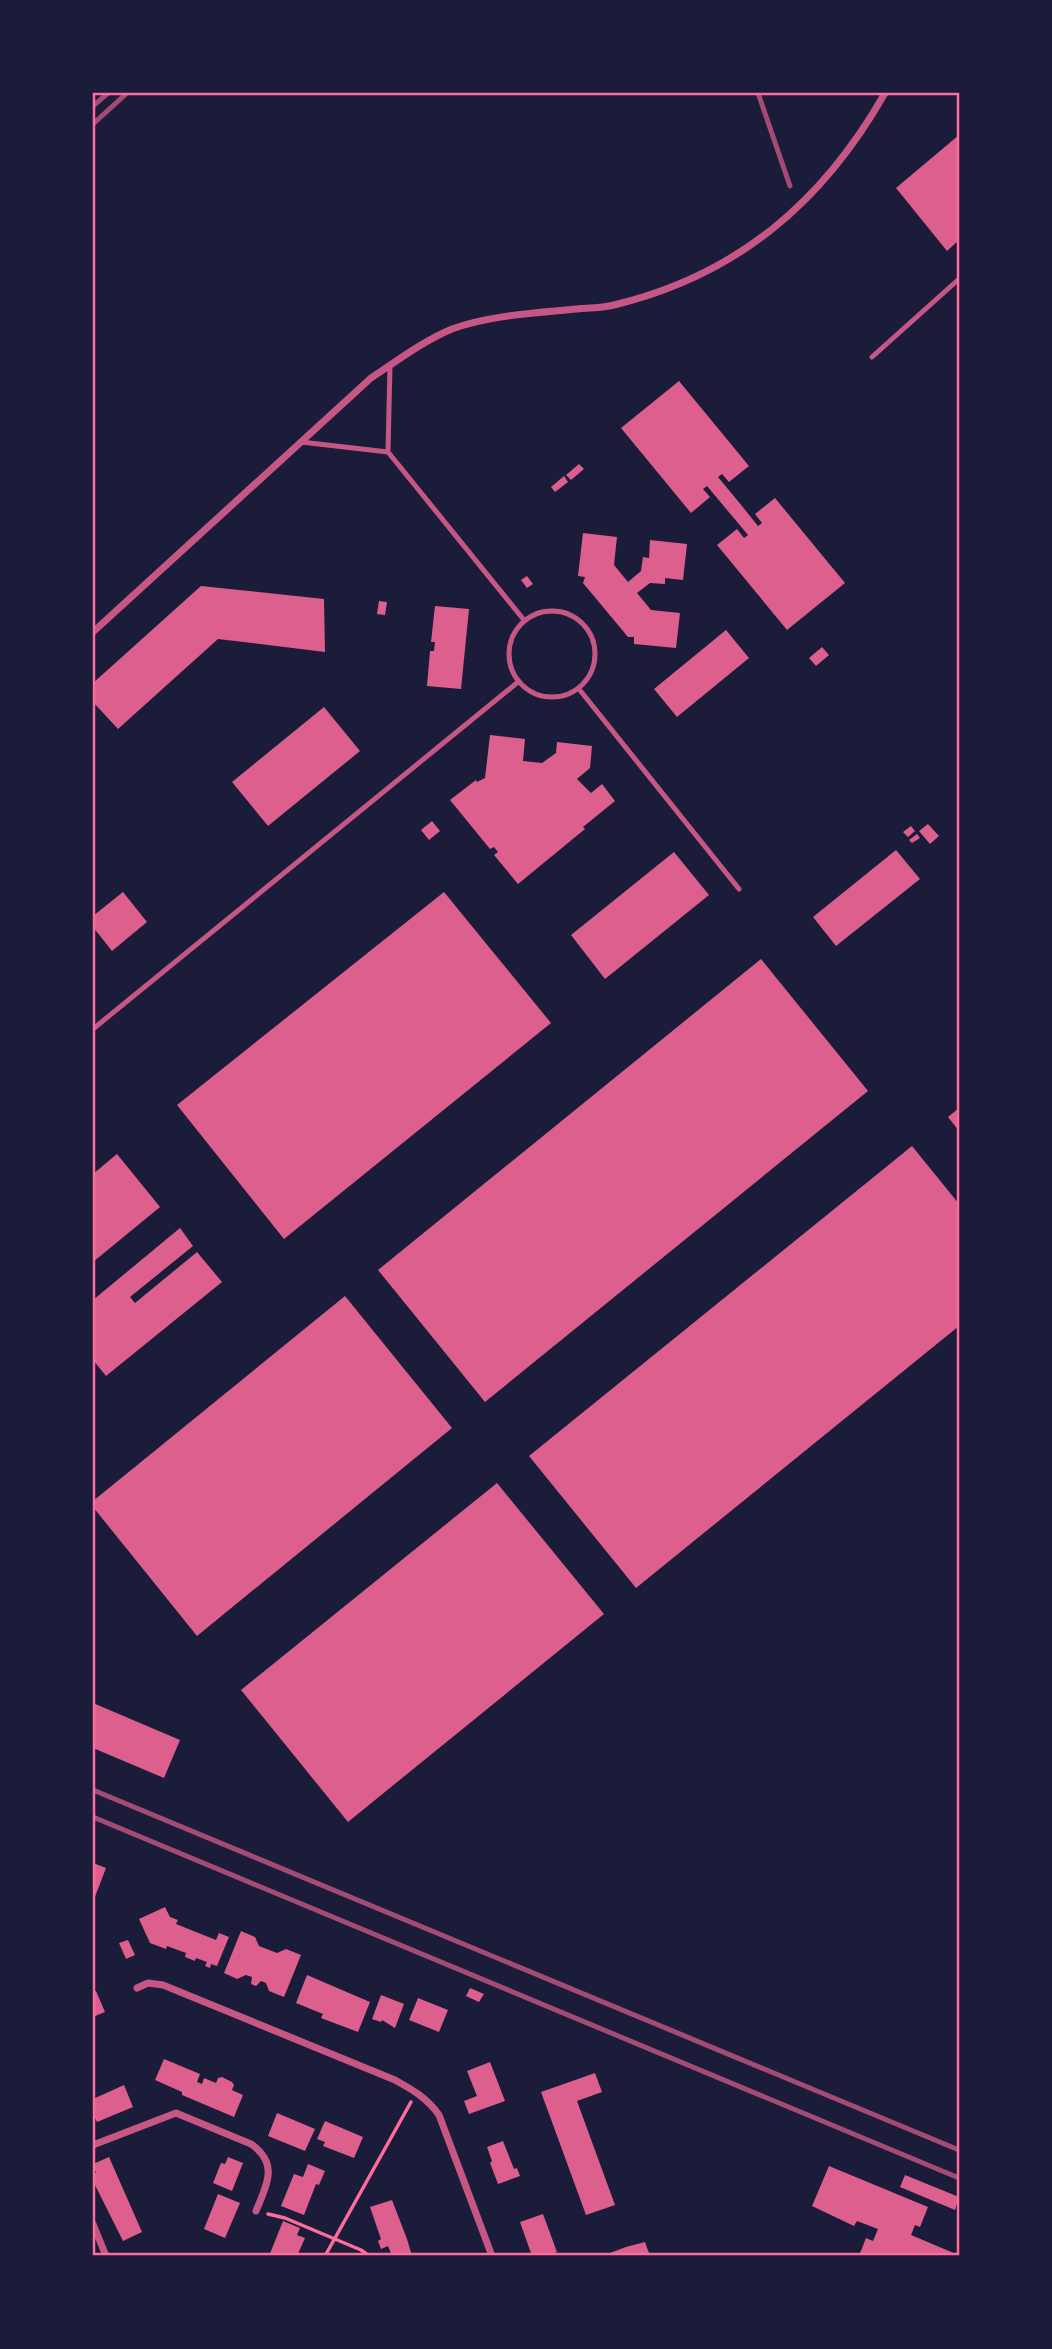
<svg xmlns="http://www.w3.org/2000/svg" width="1052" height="2349" font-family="Manrope,sans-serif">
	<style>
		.building { fill: #dd5f8e }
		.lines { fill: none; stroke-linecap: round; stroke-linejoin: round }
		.path { stroke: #ff6b9d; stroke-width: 3.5 }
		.service { stroke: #c65784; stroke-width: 5 }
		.minor { stroke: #c65784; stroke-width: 7 }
		.rail { stroke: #a44b75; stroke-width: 5 }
		.neatline { fill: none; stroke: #ff6b9d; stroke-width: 2.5 }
	</style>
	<rect width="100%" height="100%" fill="#1b1b3a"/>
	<path class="building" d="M 959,135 L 959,240 L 947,251 L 896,188 Z
		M 679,381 L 749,466 L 729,482 L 722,474 L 718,477 L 742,506 L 758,526 L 762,523 L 755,514 L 775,498 L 845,583 L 787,630 L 717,545 L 737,529 L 744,538 L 748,535 L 707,486 L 703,489 L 710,497 L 691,513 L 621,428 Z
		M 579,464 L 584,469 L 571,480 L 566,475 Z
		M 564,476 L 568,482 L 555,492 L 551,487 Z
		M 583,533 L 617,537 L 614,565 L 628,582 L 641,571 L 643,557 L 649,558 L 650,540 L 687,544 L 683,580 L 665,578 L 665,584 L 650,583 L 637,593 L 651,610 L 680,613 L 676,648 L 634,644 L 634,637 L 628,637 L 583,583 L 585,577 L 578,576 Z
		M 527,576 L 533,584 L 527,588 L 521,580 Z
		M 201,586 L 324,599 L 325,652 L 218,639 L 118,729 L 93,702 L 93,683 Z
		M 379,601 L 387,602 L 385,615 L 377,614 Z
		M 435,606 L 469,609 L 461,689 L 427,686 L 430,651 L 434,651 L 435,642 L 431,642 Z
		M 726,630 L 749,658 L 677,717 L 654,689 Z
		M 822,647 L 829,655 L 816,666 L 809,658 Z
		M 324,707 L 360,751 L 268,826 L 232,782 Z
		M 490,735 L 525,739 L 523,761 L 542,763 L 556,753 L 557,742 L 592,746 L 590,768 L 577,779 L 591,793 L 602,784 L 615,801 L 583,827 L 585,829 L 518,884 L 494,855 L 498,852 L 494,847 L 490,849 L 450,800 L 476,780 L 477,782 L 485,778 Z
		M 432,821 L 440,831 L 429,840 L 421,830 Z
		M 928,824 L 939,836 L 930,844 L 919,831 Z
		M 911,826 L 915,831 L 908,837 L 903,832 Z
		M 917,834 L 920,838 L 912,843 L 909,840 Z
		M 896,850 L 920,879 L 836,946 L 813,917 Z
		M 674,852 L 709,895 L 605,979 L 571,935 Z
		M 123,892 L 147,922 L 112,951 L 93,927 L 93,916 Z
		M 444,892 L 551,1023 L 284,1239 L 177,1105 Z
		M 761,959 L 868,1091 L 485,1402 L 378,1270 Z
		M 959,1108 L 959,1131 L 948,1117 Z
		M 912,1146 L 959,1204 L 959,1326 L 636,1588 L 529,1456 Z
		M 117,1154 L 160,1207 L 93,1262 L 93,1174 Z
		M 180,1228 L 193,1246 L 130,1297 L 135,1303 L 197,1252 L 222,1282 L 106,1376 L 93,1360 L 93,1300 Z
		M 345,1296 L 452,1428 L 197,1636 L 93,1507 L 93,1501 Z
		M 497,1483 L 604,1614 L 348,1822 L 241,1690 Z
		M 93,1703 L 180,1740 L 164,1778 L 93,1748 Z
		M 93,1863 L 106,1868 L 93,1902 Z
		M 165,1907 L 170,1917 L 178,1920 L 176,1924 L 216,1940 L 219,1933 L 229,1937 L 217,1966 L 211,1964 L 210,1968 L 205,1966 L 207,1962 L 196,1958 L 195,1961 L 185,1957 L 186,1953 L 167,1946 L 166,1949 L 150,1943 L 139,1919 Z
		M 241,1931 L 255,1937 L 259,1946 L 277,1953 L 286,1949 L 301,1955 L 284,1997 L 269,1991 L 266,1983 L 261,1981 L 256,1986 L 251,1984 L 252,1977 L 246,1975 L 237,1979 L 224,1973 Z
		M 128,1940 L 135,1955 L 126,1959 L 119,1943 Z
		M 307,1975 L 370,2002 L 358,2032 L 321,2018 L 323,2014 L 296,2003 Z
		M 470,1988 L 484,1994 L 479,2002 L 466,1996 Z
		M 96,1991 L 105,2012 L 93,2017 L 93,1992 Z
		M 381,1995 L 404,2004 L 395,2028 L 382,2020 L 381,2022 L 372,2019 Z
		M 418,1998 L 448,2010 L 439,2032 L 409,2020 Z
		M 164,2059 L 200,2074 L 197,2082 L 202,2084 L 204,2078 L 216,2083 L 218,2078 L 222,2077 L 232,2082 L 234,2085 L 232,2090 L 243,2095 L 234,2117 L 182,2095 L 182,2092 L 155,2080 Z
		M 490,2062 L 505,2101 L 469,2114 L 464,2101 L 477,2096 L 467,2071 Z
		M 595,2073 L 602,2092 L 577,2101 L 615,2205 L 586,2215 L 541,2092 Z
		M 124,2085 L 133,2107 L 97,2122 L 93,2114 L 93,2099 Z
		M 277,2113 L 315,2129 L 305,2151 L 268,2136 Z
		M 325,2121 L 363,2137 L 354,2158 L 323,2146 L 325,2142 L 317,2139 Z
		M 503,2141 L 514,2169 L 517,2168 L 520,2176 L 498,2184 L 490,2163 L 492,2161 L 487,2147 Z
		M 109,2157 L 142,2232 L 123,2241 L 93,2181 L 93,2174 L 96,2173 L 93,2164 Z
		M 228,2157 L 243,2163 L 232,2191 L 213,2183 L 221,2163 L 225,2164 Z
		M 308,2164 L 325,2171 L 319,2185 L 316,2184 L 304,2215 L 281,2206 L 294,2174 L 303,2177 Z
		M 829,2166 L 928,2207 L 920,2227 L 915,2225 L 911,2235 L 956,2254 L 959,2247 L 959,2256 L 859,2256 L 866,2238 L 873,2241 L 878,2229 L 857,2221 L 854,2226 L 812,2206 Z
		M 905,2175 L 959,2197 L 955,2210 L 900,2187 Z
		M 218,2194 L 240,2203 L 225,2238 L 204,2229 Z
		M 392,2200 L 407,2239 L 412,2256 L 392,2256 L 388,2246 L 381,2249 L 378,2241 L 381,2239 L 370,2207 Z
		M 543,2214 L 557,2252 L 546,2256 L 532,2256 L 520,2222 Z
		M 283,2221 L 300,2228 L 297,2235 L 305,2238 L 297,2256 L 269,2256 Z
		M 645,2242 L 650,2256 L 602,2256 L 626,2247 Z"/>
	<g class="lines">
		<path class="path" d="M 268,2214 L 285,2218 L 361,2250 L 369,2256
			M 325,2256 L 411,2102"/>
		<path class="service" d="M 872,357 L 959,279
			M 301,442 L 388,452 L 390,365
			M 388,452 L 524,620
			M509 654a43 43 0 1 1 86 0a43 43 0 1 1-86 0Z
			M 579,689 L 739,889
			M 93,1029 L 518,682"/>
		<path class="minor" d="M 93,632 L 371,378 C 397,361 423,341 452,329 C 491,315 536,313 577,309 C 589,308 602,308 614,305 C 738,275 823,202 885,93
			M 137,1988 L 148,1983 L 163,1985 L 395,2080 C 413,2090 427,2098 439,2115 L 492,2256
			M 93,2145 L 176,2113 L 251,2144 C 279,2164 267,2184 256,2211
			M 93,2224 L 106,2256"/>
		<path class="rail" d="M 758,93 L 790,186
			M 93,106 L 108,93
			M 93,124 L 127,93
			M 93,1790 L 959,2150
			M 93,1817 L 959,2178"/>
	</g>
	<rect width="1052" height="2349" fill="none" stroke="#1b1b3a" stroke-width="189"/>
	<rect x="94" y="94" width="864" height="2160" class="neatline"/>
</svg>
